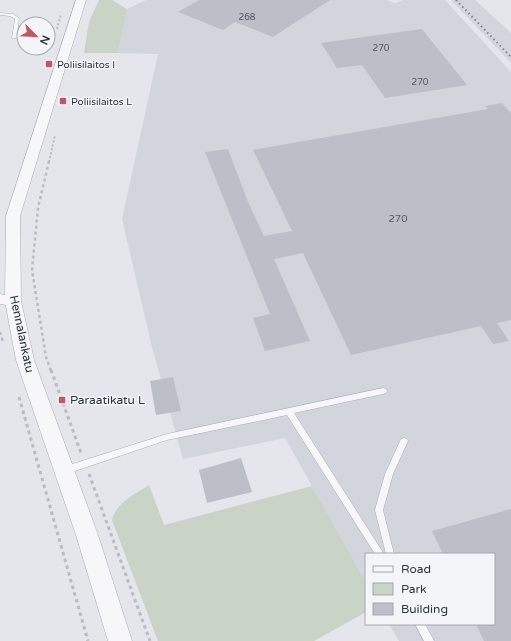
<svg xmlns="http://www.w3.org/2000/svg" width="511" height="641" font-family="'Varela Round',sans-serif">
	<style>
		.built { fill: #d3d5dc }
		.green { fill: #c9d3c6 }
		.building { fill: #bcbfc7 }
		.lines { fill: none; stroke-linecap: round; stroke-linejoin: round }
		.service-casing { stroke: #aaadb5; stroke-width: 1 }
		.minor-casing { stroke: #aaadb5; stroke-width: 1 }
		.tertiary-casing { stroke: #aaadb5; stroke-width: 1 }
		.path-far2 { stroke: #bbbcc2; stroke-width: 2; stroke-dasharray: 2 2; stroke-linecap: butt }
		.path-far1 { stroke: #bbbcc2; stroke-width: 2.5; stroke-dasharray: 3 3; stroke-linecap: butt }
		.path { stroke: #bbbcc2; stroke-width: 3; stroke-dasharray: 3.5 3.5; stroke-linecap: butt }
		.service { fill: #f7f7f9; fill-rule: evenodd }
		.minor { fill: #f7f7f9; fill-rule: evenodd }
		.tertiary { fill: #f7f7f9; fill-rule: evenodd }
		.rail { stroke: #7f8592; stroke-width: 2; stroke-dasharray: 1.5 3; stroke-linecap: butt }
		.poi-dot { fill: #c05862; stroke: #f4f5f8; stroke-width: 1.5 }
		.labels { text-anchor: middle; stroke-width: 3; stroke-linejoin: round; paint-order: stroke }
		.far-number-label { font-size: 9px; fill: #525762 }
		.far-poi-label { font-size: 10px; fill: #2e3441; stroke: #f4f5f8; text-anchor: start }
		.number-label { font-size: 10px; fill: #525762 }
		.street-label { font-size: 12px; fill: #2e3441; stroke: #f4f5f8 }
		.poi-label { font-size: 12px; fill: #2e3441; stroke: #f4f5f8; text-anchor: start }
	</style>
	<rect width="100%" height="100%" fill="#e4e6eb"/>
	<path class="built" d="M 146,0 L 386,0 L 395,3 L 403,0 L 445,0 L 511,72 L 511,641 L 399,641 L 389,624 L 494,624 L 494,554 L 366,554 L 366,582 L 285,438 L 183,459 L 152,347 L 122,219 L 158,54 L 118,53 L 127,9 Z
		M 451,0 L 475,0 L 511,33 L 511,63 Z"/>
	<path class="green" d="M 99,0 L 112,0 L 127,9 L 118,53 L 84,53 L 89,22 Z
		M 149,485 L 164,525 L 312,486 L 366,582 L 366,612 L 314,641 L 158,641 L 112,520 C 116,503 135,494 149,485 Z"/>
	<path class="building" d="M 199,0 L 330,0 L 273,37 L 235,22 L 223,30 L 178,12 Z
		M 422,29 L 467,85 L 385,98 L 362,65 L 337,68 L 321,43 Z
		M 502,103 L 511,113 L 511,320 L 497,323 L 509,341 L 493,344 L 481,326 L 351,355 L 303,253 L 274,259 L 310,341 L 265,351 L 253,318 L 270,314 L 205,152 L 228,149 L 248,202 L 264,236 L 292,231 L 253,150 L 488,109 L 485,106 Z
		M 173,377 L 181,411 L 156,415 L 150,381 Z
		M 241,458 L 252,492 L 207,503 L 199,470 Z
		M 511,509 L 511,641 L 484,641 L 476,624 L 494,624 L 494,554 L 443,554 L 432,531 Z"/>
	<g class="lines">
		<defs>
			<path id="service" d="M 0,13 L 13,14 L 19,18 L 17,35 L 24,35 L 24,37 L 12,38 L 15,19 L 10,16 L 0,15 Z
				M 383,388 L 386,389 L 387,391 L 386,393 L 383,394 L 294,413 L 384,554 L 375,554 L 287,415 L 167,440 L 66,474 L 63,473 L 62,470 L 63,467 L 66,466 L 167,434 Z
				M 404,438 L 407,439 L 408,441 L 393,474 L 383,510 L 394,554 L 386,554 L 375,510 L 385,474 L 401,439 Z
				M 415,624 L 425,624 L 434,641 L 424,641 Z"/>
			<path id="minor" d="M 0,294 L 17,298 L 19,301 L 17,304 L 13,306 L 0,304 Z"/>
			<path id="tertiary" d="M 76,0 L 86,0 L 20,216 L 21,301 L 34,360 L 98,535 L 132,641 L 108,641 L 76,535 L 16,360 L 5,301 L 6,216 Z"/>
		</defs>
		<use href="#service" class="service-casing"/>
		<use href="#minor" class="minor-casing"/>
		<use href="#tertiary" class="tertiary-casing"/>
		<path class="path-far2" d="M 57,29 L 61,14
			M 49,162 L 55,135"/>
		<path class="path-far1" d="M 49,161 L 38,208 L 32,270 L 46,357 L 51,371
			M 0,332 L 3,342"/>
		<path class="path" d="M 51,370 L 81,453
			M 19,397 L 88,641
			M 89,474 L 150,641"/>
		<use href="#service" class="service"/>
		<use href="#minor" class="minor"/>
		<use href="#tertiary" class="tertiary"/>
		<path class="rail" d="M 456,0 L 511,57"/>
	</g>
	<g class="poi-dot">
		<rect x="45" y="60" width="8" height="8" rx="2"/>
		<rect x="59" y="97" width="8" height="8" rx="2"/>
		<rect x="58" y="396" width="8" height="8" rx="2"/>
	</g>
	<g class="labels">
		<g class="far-number-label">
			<text x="247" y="20">268</text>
			<text x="381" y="51">270</text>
			<text x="420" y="85">270</text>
		</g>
		<g class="far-poi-label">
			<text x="57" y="68">Poliisilaitos I</text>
			<text x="71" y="105">Poliisilaitos L</text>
		</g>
		<g class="number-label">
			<text x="398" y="222">270</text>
		</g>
		<g class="street-label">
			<text transform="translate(22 334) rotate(78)" y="4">Hennalankatu</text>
		</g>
		<g class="poi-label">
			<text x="70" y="404">Paraatikatu L</text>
		</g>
	</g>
	<rect x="365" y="553" width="130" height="72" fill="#f4f5f8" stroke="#a5a8af"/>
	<rect x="373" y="566" width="20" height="6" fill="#f7f7f9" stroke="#a5a8af"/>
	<text x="401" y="573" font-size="12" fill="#2e3441">Road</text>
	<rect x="373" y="583" width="20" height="12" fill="#c9d3c6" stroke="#a5a8af"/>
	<text x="401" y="593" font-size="12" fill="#2e3441">Park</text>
	<rect x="373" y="603" width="20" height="12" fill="#bcbfc7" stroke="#a5a8af"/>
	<text x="401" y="613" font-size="12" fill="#2e3441">Building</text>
	<g transform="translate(36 36) rotate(114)"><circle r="19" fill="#f4f5f8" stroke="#a5a8af"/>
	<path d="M0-3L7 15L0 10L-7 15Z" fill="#c05862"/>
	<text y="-6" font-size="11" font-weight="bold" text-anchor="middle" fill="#2e3441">N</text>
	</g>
</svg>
